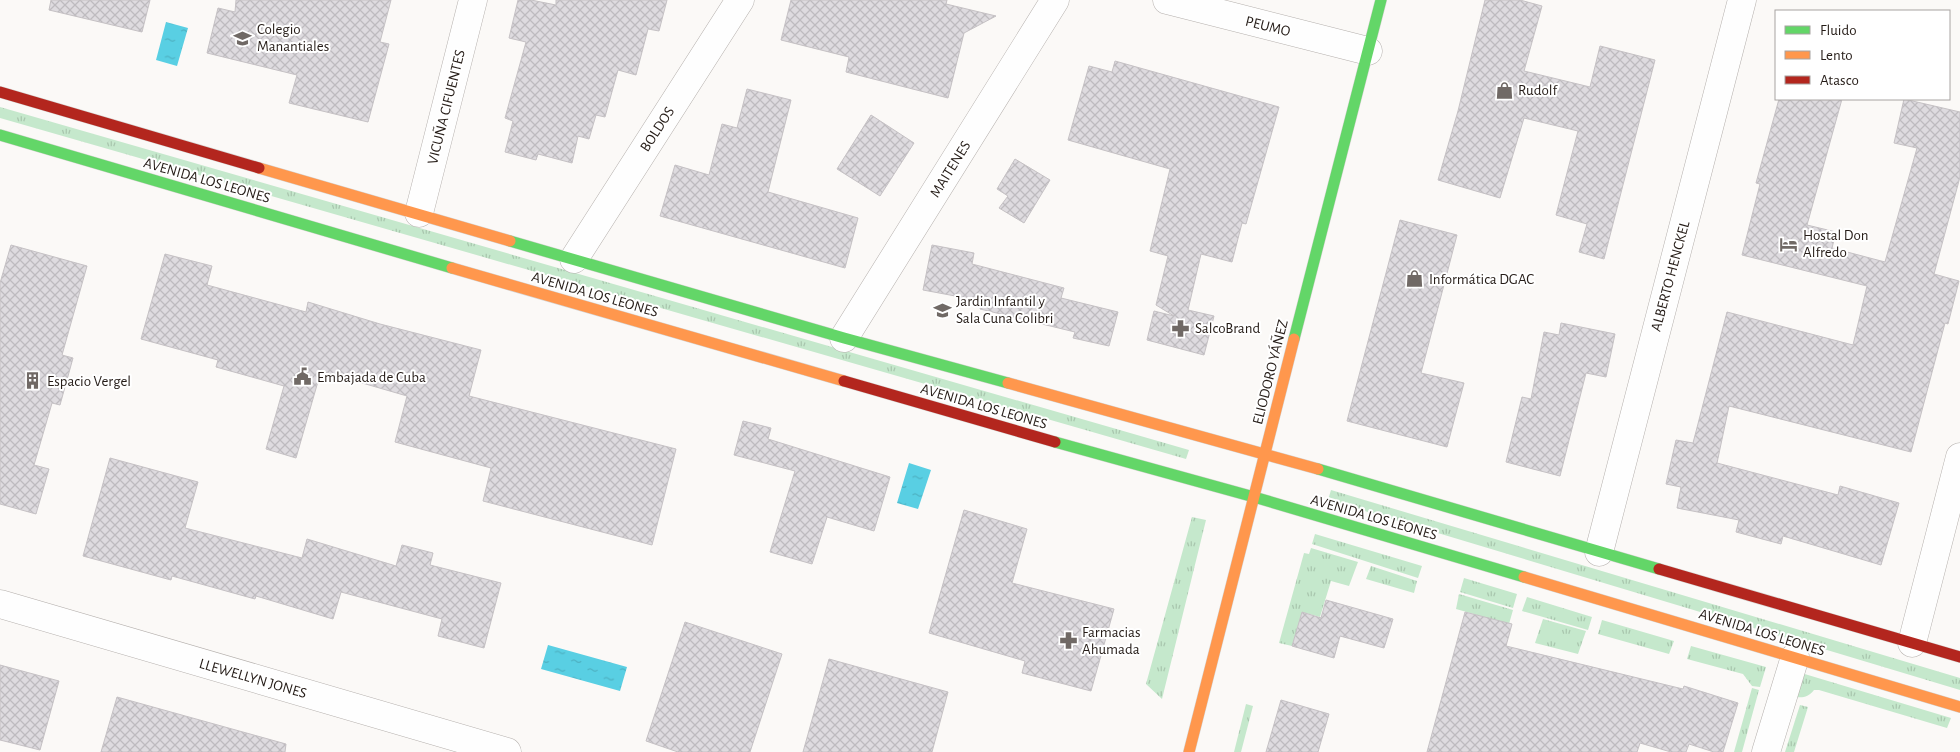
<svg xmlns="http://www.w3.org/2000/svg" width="1960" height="752" font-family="'Alegreya Sans',sans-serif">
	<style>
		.grass { fill: url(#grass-tufts) }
		.water { fill: url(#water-ripples) }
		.building { fill: url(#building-cross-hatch); stroke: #c5c1c4 }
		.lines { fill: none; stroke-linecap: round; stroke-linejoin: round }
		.street-casing { stroke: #b5b0ad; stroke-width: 29 }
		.fast-casing { stroke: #d6d4d2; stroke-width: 12 }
		.slow-casing { stroke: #d6d4d2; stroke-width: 12 }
		.jam-casing { stroke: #d6d4d2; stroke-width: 12 }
		.street { stroke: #fefefe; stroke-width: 28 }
		.fast { stroke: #63d668; stroke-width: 11 }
		.slow { stroke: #ff974d; stroke-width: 11 }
		.jam { stroke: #b3261e; stroke-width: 11 }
		.labels { text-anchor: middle; stroke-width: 4; stroke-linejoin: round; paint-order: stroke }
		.street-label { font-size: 15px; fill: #251c17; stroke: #fff }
		.poi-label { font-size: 15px; fill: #251c17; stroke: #fff; text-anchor: start }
	</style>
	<defs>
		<pattern id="grass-tufts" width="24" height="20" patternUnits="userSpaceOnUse" patternTransform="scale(1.25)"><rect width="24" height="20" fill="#c5e8cc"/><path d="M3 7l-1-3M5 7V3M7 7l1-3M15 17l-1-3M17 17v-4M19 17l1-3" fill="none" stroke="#a9c6ae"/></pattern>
		<pattern id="water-ripples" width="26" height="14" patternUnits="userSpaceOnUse" patternTransform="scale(1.25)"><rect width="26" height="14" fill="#59cfe3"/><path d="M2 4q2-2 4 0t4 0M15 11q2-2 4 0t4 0" fill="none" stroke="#4db1c2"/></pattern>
		<pattern id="building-cross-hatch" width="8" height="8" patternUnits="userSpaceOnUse" patternTransform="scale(1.25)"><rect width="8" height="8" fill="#dedbdf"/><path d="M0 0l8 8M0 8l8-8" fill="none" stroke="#bebbbf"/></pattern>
	</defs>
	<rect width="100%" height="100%" fill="#fbf9f7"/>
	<path class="grass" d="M 0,107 L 1189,450 L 1186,459 L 0,118 Z
		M 1331,490 L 1960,678 L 1960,690 L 1328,500 Z
		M 1192,517 L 1206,520 L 1162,699 L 1146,684 Z
		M 1315,534 L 1422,566 L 1418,578 L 1312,544 Z
		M 1311,548 L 1358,562 L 1349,586 L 1331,581 L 1320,617 L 1302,612 L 1292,646 L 1279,643 L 1304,553 L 1309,554 Z
		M 1371,566 L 1417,581 L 1414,593 L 1366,579 Z
		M 1464,578 L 1517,594 L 1513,608 L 1460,592 Z
		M 1459,594 L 1513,610 L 1509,624 L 1456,609 Z
		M 1527,597 L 1592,617 L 1588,630 L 1522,611 Z
		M 1543,619 L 1586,631 L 1578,654 L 1535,643 Z
		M 1602,620 L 1674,641 L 1669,654 L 1598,634 Z
		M 1691,646 L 1766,667 L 1760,687 L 1752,686 L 1743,674 L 1687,659 Z
		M 1798,672 L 1951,718 L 1947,728 L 1819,690 L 1814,690 C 1807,699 1800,698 1790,696 Z
		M 1752,688 L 1759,690 L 1742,752 L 1734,752 Z
		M 1246,704 L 1253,706 L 1241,752 L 1234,752 Z
		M 1800,705 L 1808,707 L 1794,752 L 1785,752 Z"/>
	<path class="water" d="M 166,22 L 188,28 L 177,66 L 156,60 Z
		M 909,463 L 931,470 L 918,509 L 897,503 Z
		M 548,645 L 627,667 L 620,691 L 541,669 Z"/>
	<path class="building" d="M 51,0 L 150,0 L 142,32 L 49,10 Z
		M 236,0 L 391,0 L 380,42 L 389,44 L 368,122 L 289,103 L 297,75 L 207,53 L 218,8 L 235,12 Z
		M 518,0 L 531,0 L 556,5 L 556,0 L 667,0 L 659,31 L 648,29 L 636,75 L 618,70 L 605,117 L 596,115 L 589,139 L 578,136 L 572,163 L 538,154 L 536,160 L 505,152 L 513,121 L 505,118 L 526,42 L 509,38 Z
		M 791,0 L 947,0 L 946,4 L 996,16 L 964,33 L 948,98 L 846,72 L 849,57 L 781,40 Z
		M 1485,0 L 1520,0 L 1542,6 L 1524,71 L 1590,87 L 1600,46 L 1655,60 L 1604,259 L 1579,252 L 1587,224 L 1556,215 L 1578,131 L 1524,118 L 1500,198 L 1438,180 L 1458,111 Z
		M 1115,61 L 1279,107 L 1246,224 L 1242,223 L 1232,262 L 1201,254 L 1188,310 L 1214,316 L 1204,355 L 1147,340 L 1154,311 L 1174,316 L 1156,305 L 1168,256 L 1150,251 L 1170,169 L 1068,140 L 1089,66 L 1112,72 Z
		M 747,89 L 791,100 L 768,192 L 858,218 L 845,268 L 660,216 L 675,165 L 709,175 L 722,124 L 737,128 Z
		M 1779,99 L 1842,99 L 1807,225 L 1836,232 L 1832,248 L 1885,262 L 1917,148 L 1894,143 L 1904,99 L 1960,112 L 1960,177 L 1934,274 L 1959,281 L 1948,324 L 1945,323 L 1911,452 L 1729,406 L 1717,463 L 1838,495 L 1840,486 L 1899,503 L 1881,565 L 1783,536 L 1781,544 L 1736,532 L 1739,520 L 1677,508 L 1681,487 L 1666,484 L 1676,440 L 1693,443 L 1727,312 L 1853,345 L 1867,286 L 1742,255 L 1760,184 L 1756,183 Z
		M 871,115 L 914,143 L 880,196 L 837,169 Z
		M 1015,159 L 1050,180 L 1024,223 L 999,208 L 1008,196 L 997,189 Z
		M 1400,220 L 1457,235 L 1421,373 L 1464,383 L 1447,447 L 1347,421 Z
		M 11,245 L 87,266 L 62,355 L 73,358 L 60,405 L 52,403 L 34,465 L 49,469 L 36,514 L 0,504 L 0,283 Z
		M 932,245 L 974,253 L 972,264 L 1064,288 L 1061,298 L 1118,312 L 1109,346 L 1073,338 L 1075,332 L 980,309 L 982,301 L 923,290 Z
		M 165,254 L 212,266 L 207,285 L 306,312 L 308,302 L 380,324 L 481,350 L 469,396 L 676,449 L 652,545 L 483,501 L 491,468 L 395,442 L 407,396 L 321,371 L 296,458 L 266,449 L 284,386 L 216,367 L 218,360 L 141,339 Z
		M 1561,323 L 1615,334 L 1606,377 L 1586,373 L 1560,476 L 1506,462 L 1522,397 L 1531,399 L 1544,332 L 1559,335 Z
		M 743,421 L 771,428 L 768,439 L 890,477 L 874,531 L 827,517 L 812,564 L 770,552 L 795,471 L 734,455 Z
		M 110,458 L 198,482 L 185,528 L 302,558 L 307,539 L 396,566 L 402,545 L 433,553 L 430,565 L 501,583 L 484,648 L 438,636 L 442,619 L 341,592 L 333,619 L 256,596 L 255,599 L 172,576 L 171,580 L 83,556 Z
		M 964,510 L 1027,529 L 1012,583 L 1114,609 L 1091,691 L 1022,673 L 1025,661 L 929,633 Z
		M 1326,600 L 1393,619 L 1384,648 L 1340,636 L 1334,658 L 1292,646 L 1302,612 L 1321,618 Z
		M 1465,612 L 1512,624 L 1506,646 L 1683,689 L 1684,686 L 1738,703 L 1723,752 L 1714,752 L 1689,744 L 1686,752 L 1671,752 L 1640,743 L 1637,752 L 1427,752 Z
		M 685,622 L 782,654 L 750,752 L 678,752 L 646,741 Z
		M 829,659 L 948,692 L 932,752 L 803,752 Z
		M 0,665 L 59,681 L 40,750 L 0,740 Z
		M 117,697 L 286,744 L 285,752 L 101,752 Z
		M 1281,700 L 1329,714 L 1318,752 L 1266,752 Z"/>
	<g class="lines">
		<defs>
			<path id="street" d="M 1167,0 L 1368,51
				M 419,213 L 473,0
				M 574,259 L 740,0
				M 844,338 L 1055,0
				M 1599,552 L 1742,0
				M 0,604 L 507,752
				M 1912,643 L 1960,457
				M 1766,752 L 1795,657"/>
			<path id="fast" d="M 0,135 L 452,268
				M 510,241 L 844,338 L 1008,383
				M 1294,339 L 1381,0
				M 1055,442 L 1254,497 L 1524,577
				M 1318,469 L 1659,569"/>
			<path id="slow" d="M 259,168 L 510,241
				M 452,268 L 844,381
				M 1008,383 L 1318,469
				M 1524,577 L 1960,707
				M 1189,752 L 1294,339"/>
			<path id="jam" d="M 0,92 L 259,168
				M 844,381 L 1055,442
				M 1659,569 L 1960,657"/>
		</defs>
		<use href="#street" class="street-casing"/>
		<use href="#fast" class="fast-casing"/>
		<use href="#slow" class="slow-casing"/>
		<use href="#jam" class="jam-casing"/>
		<use href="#street" class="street"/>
		<use href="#fast" class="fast"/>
		<use href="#slow" class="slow"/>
		<use href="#jam" class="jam"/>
	</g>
	<defs>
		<symbol id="school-bare" viewBox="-9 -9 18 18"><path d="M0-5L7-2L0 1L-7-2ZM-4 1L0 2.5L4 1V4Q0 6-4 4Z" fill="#706965" stroke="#fff" stroke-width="2.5" paint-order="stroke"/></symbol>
		<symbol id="shop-bare" viewBox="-9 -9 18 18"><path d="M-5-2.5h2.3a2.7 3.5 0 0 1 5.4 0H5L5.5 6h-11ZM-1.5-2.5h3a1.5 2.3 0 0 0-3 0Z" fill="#706965" stroke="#fff" stroke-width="2.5" paint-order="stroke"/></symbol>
		<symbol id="hotel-bare" viewBox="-9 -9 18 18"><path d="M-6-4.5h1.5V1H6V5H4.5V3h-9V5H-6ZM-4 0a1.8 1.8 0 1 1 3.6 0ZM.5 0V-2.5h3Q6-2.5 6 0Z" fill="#706965" stroke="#fff" stroke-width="2.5" paint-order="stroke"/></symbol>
		<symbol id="pharmacy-bare" viewBox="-9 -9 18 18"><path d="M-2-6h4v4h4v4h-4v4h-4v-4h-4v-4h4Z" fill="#706965" stroke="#fff" stroke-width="2.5" paint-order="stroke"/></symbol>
		<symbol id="civic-bare" viewBox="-9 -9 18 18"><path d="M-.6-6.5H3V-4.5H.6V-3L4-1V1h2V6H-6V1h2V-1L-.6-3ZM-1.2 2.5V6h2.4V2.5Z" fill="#706965" stroke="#fff" stroke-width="2.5" paint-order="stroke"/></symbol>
		<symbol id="building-bare" viewBox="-9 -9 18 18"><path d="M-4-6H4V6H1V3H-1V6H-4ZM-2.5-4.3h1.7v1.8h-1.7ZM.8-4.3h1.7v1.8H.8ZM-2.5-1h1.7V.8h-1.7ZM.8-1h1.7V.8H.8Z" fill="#706965" stroke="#fff" stroke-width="2.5" paint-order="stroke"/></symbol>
	</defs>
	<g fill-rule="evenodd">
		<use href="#school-bare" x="230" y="26" width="25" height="25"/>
		<use href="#shop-bare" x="1492" y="78" width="25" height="25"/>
		<use href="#hotel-bare" x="1776" y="232" width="25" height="25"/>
		<use href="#shop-bare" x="1402" y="266" width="25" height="25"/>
		<use href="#school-bare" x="930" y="298" width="25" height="25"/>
		<use href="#pharmacy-bare" x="1168" y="316" width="25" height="25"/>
		<use href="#civic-bare" x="290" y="364" width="25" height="25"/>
		<use href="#building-bare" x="20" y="368" width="25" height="25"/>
		<use href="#pharmacy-bare" x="1056" y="628" width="25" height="25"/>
	</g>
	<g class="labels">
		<g class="street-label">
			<text transform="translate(1268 26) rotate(14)" y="5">PEUMO</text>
			<text transform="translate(446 107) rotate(-76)" y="5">VICUÑA CIFUENTES</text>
			<text transform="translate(657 129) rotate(-57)" y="5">BOLDOS</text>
			<text transform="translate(950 169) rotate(-58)" y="5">MAITENES</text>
			<text transform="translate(207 180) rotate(16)" y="5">AVENIDA LOS LEONES</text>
			<text transform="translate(1670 276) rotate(-75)" y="5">ALBERTO HENCKEL</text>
			<text transform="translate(595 294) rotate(16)" y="5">AVENIDA LOS LEONES</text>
			<text transform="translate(1270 372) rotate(-76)" y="5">ELIODORO YÁÑEZ</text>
			<text transform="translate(984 406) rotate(16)" y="5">AVENIDA LOS LEONES</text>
			<text transform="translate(1374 517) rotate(16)" y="5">AVENIDA LOS LEONES</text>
			<text transform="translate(1762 632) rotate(17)" y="5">AVENIDA LOS LEONES</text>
			<text transform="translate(253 678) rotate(16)" y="5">LLEWELLYN JONES</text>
		</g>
		<g class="poi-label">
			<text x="257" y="34">Colegio<tspan x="257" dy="17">Manantiales</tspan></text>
			<text x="1518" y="95">Rudolf</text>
			<text x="1803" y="240">Hostal Don<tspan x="1803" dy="17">Alfredo</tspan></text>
			<text x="1429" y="284">Informática DGAC</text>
			<text x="956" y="306">Jardin Infantil y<tspan x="956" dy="17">Sala Cuna Colibri</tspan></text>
			<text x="1195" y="333">SalcoBrand</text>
			<text x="317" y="382">Embajada de Cuba</text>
			<text x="47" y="386">Espacio Vergel</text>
			<text x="1082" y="637">Farmacias<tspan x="1082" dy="17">Ahumada</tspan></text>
		</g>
	</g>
	<rect x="1775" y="10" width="175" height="90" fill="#ffffff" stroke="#a8a4a2"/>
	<rect x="1785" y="26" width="25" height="8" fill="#63d668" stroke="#a8a4a2"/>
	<text x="1820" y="35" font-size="15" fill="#251c17">Fluido</text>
	<rect x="1785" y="51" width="25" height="8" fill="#ff974d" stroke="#a8a4a2"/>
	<text x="1820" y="60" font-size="15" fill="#251c17">Lento</text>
	<rect x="1785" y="76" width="25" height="8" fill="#b3261e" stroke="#a8a4a2"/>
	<text x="1820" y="85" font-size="15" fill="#251c17">Atasco</text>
</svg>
